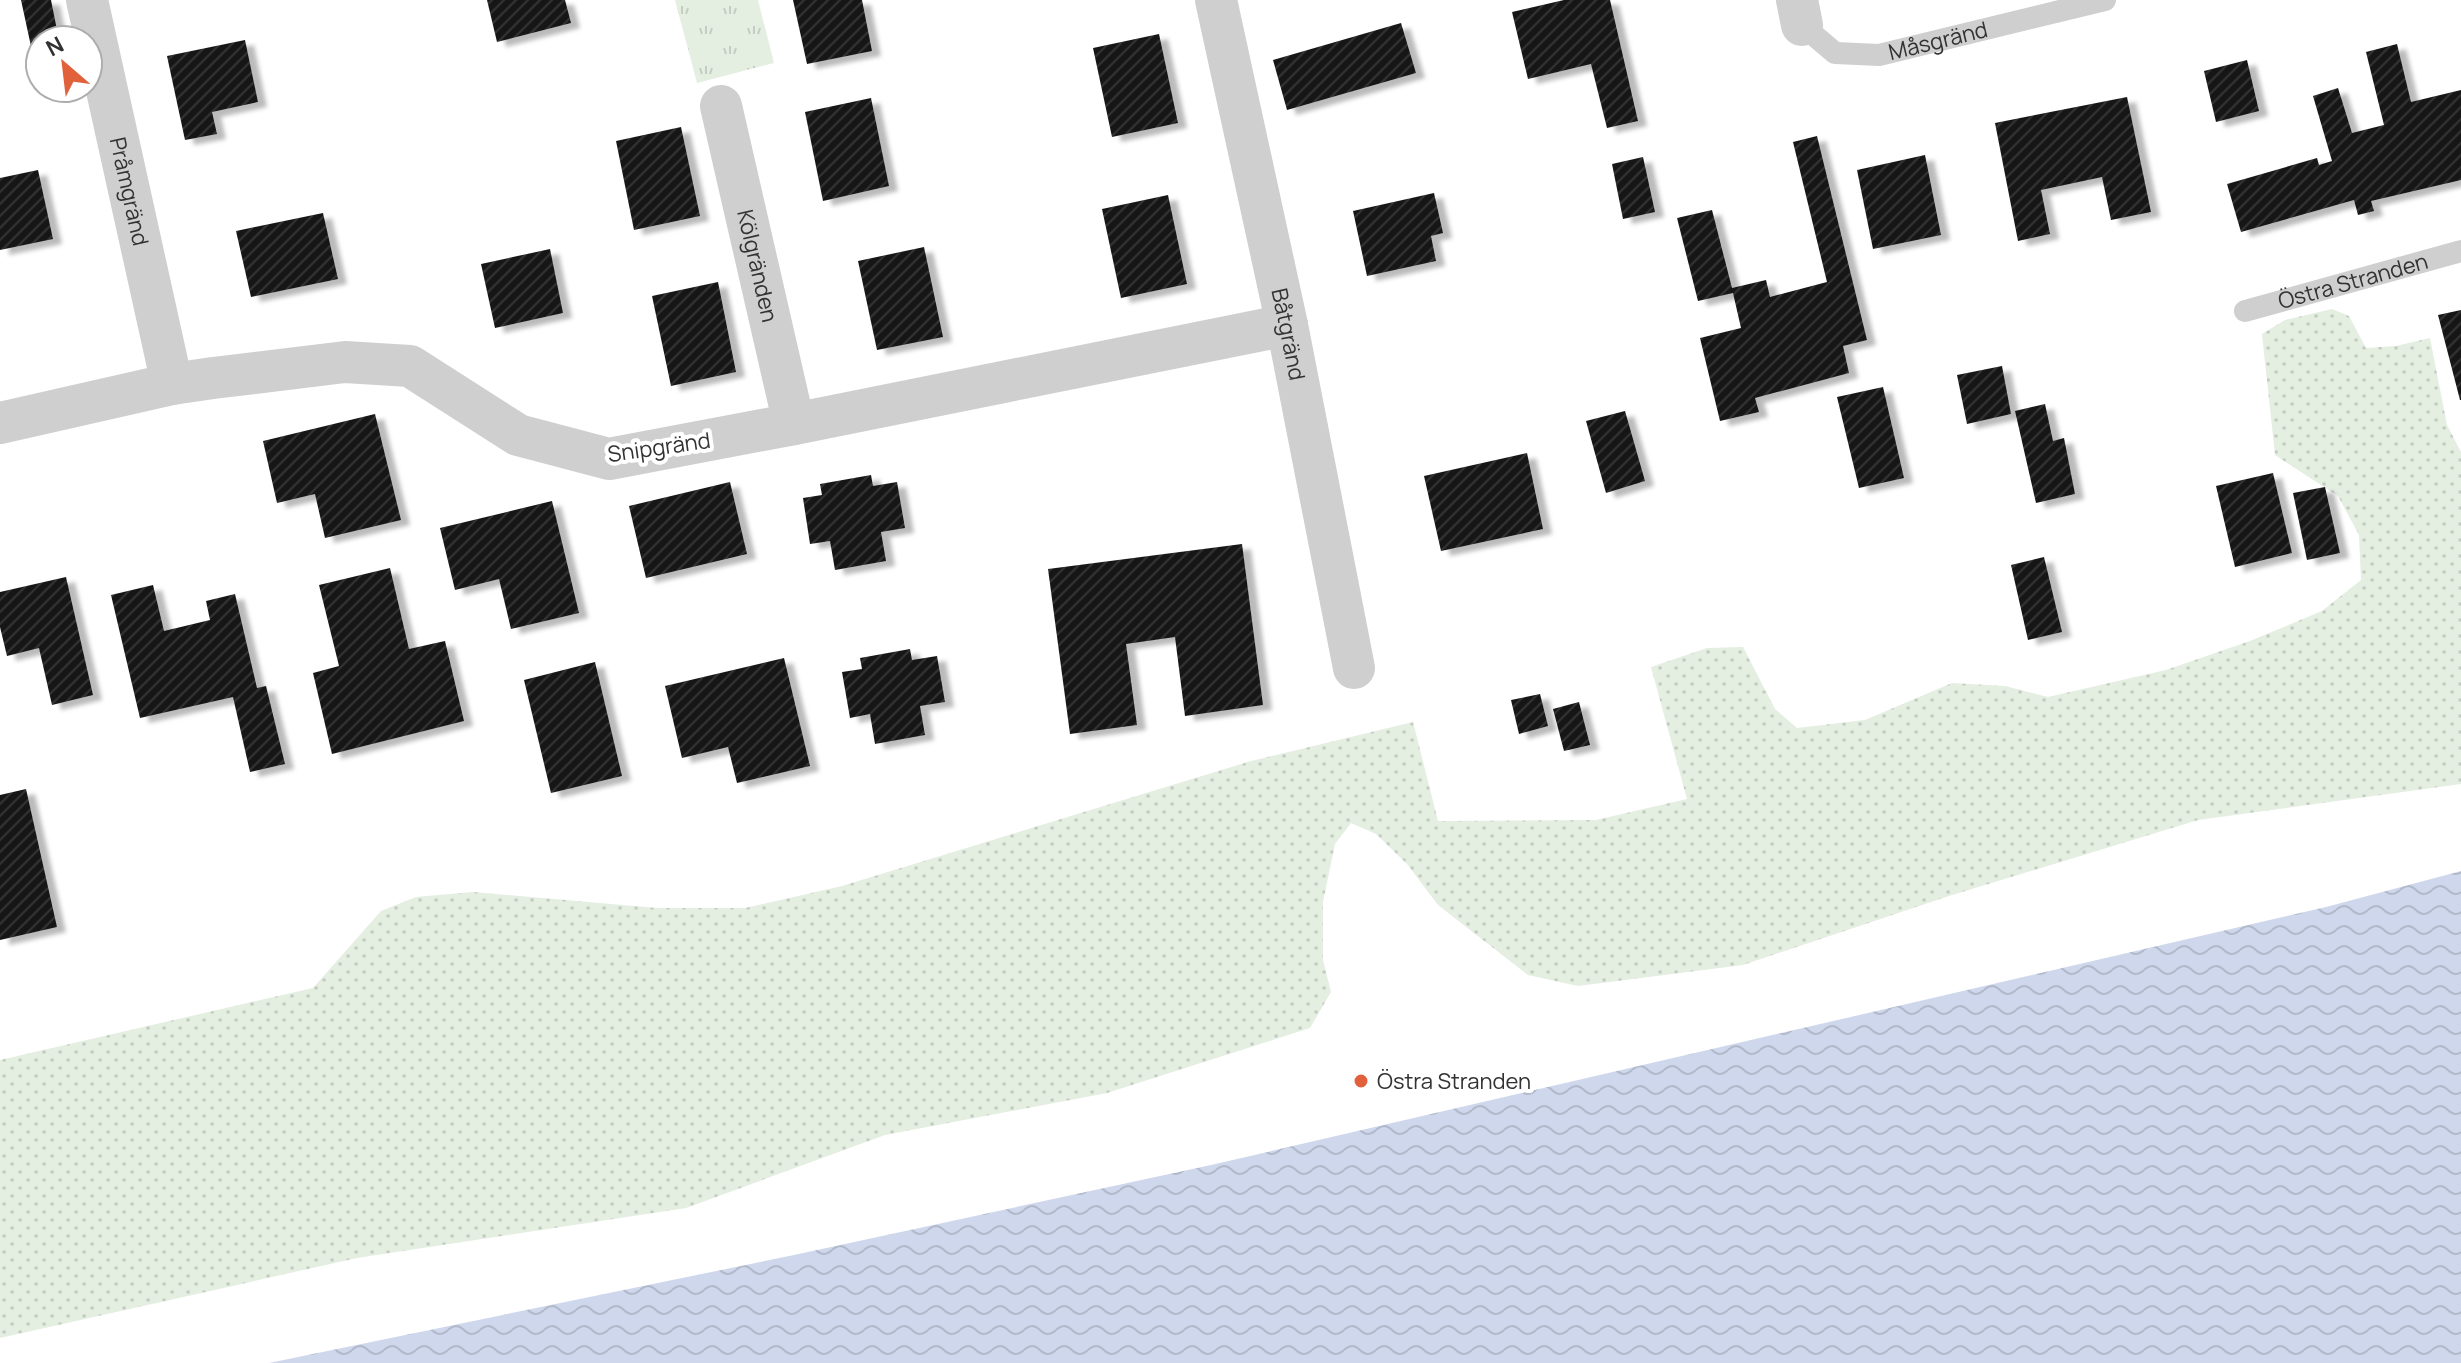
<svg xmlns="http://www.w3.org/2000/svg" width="2461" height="1363" font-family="Manrope,sans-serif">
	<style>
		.grass { fill: url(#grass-dots) }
		.park { fill: url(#park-tufts) }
		.water { fill: url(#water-waves) }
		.building { fill: url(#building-hatch); filter: url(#shadow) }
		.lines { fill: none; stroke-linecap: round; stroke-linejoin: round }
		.lane { stroke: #cfcfcf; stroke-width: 22 }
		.street { stroke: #cfcfcf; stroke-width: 42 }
		.poi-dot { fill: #e0613c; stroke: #fff; stroke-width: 3 }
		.labels { text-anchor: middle; stroke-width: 8; stroke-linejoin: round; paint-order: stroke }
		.street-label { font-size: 22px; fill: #323232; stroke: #fff }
		.poi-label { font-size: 22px; fill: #323232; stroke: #fff; text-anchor: start }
	</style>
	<defs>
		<pattern id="grass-dots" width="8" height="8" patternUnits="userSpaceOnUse" patternTransform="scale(2)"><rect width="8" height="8" fill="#e4eee1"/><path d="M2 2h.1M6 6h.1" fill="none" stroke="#c4cdc2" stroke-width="1.8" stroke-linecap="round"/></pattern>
		<pattern id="park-tufts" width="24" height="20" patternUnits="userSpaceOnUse" patternTransform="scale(2)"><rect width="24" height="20" fill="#e4eee1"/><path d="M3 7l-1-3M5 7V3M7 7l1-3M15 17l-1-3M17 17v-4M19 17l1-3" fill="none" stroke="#c4cdc2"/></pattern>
		<pattern id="water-waves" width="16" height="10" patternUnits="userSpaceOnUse" patternTransform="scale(2)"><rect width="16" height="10" fill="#ced7ec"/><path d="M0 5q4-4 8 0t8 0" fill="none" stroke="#b1b9cb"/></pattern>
		<pattern id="building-hatch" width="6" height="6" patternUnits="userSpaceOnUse" patternTransform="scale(2)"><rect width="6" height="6" fill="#191919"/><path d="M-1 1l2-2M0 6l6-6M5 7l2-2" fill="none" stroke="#323232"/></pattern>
		<filter id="shadow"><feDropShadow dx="9" dy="5" stdDeviation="2" flood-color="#0004"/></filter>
	</defs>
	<rect width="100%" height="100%" fill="#fff"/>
	<path class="grass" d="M 2332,309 L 2349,316 L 2366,348 L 2396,346 L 2430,338 L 2447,425 L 2461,452 L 2461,784 L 2198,820 L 1949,896 L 1743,965 L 1578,986 L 1528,975 L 1438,905 L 1407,864 L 1376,834 L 1351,823 L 1335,844 L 1323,902 L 1323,960 L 1331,992 L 1310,1028 L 1107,1093 L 885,1135 L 686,1208 L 357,1258 L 0,1338 L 0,1060 L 313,988 L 381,911 L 416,897 L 473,892 L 657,908 L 745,908 L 842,886 L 1251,761 L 1413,722 L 1438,821 L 1596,820 L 1687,799 L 1651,667 L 1707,648 L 1743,647 L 1775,709 L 1797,728 L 1865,720 L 1952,683 L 2005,686 L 2048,697 L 2166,670 L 2250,641 L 2322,611 L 2361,580 L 2359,535 L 2338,496 L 2275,455 L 2262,334 L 2285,320 Z"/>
	<path class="park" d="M 675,0 L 758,0 L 774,63 L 697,83 Z"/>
	<path class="water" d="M 2461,871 L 2461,1363 L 269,1363 L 794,1255 L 1211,1165 L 2326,907 Z"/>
	<path class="building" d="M 21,0 L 51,0 L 59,40 L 40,40 L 40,49 L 32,51 Z
		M 487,0 L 565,0 L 571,23 L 497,42 Z
		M 793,0 L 862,0 L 872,51 L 807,64 Z
		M 1564,0 L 1610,0 L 1638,121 L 1607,128 L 1591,64 L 1528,79 L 1512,12 Z
		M 1401,23 L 1416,73 L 1287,110 L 1273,60 Z
		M 1159,34 L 1178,123 L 1112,137 L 1093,48 Z
		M 245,40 L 258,102 L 212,112 L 217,134 L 185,140 L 167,56 Z
		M 2397,44 L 2411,102 L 2461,90 L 2461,180 L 2371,201 L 2374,211 L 2358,215 L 2354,200 L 2241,232 L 2227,184 L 2317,158 L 2319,165 L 2332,161 L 2313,96 L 2338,88 L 2352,133 L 2384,125 L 2366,52 Z
		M 2247,60 L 2259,111 L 2216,122 L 2204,71 Z
		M 2127,97 L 2151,212 L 2111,220 L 2102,177 L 2041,190 L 2050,234 L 2018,241 L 1995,123 Z
		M 871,98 L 889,186 L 823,201 L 805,112 Z
		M 681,127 L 700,216 L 634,230 L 616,141 Z
		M 1817,136 L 1867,340 L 1843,346 L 1849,373 L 1755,398 L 1759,412 L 1720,421 L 1700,338 L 1741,328 L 1733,293 L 1698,301 L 1677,218 L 1712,210 L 1732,288 L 1766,280 L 1770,297 L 1827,282 L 1793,142 Z
		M 1925,155 L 1941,235 L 1873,249 L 1857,170 Z
		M 1643,157 L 1655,212 L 1623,219 L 1612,164 Z
		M 38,170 L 53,239 L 0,250 L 0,178 Z
		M 1434,193 L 1443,233 L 1431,236 L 1436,261 L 1367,276 L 1353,211 Z
		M 1168,195 L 1187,284 L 1121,298 L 1102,209 Z
		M 323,213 L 338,279 L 251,297 L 236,231 Z
		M 924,247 L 943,337 L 877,350 L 858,261 Z
		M 550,249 L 563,313 L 495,328 L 481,264 Z
		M 718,282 L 736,372 L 671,386 L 652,296 Z
		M 2461,310 L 2461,400 L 2460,400 L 2438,315 Z
		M 2002,366 L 2011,414 L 1967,424 L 1957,375 Z
		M 1883,387 L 1904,478 L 1859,488 L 1837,397 Z
		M 2045,404 L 2053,441 L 2064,438 L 2075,494 L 2036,503 L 2015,411 Z
		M 1625,411 L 1645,481 L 1606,493 L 1586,421 Z
		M 375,414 L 401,520 L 325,538 L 315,494 L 277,503 L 263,441 Z
		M 1527,453 L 1543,529 L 1441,551 L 1424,476 Z
		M 2273,473 L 2292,553 L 2235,567 L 2216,486 Z
		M 871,475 L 873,486 L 897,482 L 905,528 L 881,532 L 886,561 L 835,570 L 830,541 L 810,544 L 803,498 L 822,495 L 820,484 Z
		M 730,482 L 747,554 L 646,578 L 629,506 Z
		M 2325,487 L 2340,553 L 2307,560 L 2293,493 Z
		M 552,501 L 579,613 L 511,629 L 499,579 L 455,590 L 440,528 Z
		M 1242,544 L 1263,705 L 1185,716 L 1175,637 L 1126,644 L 1137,725 L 1070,734 L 1048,569 Z
		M 2044,557 L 2062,632 L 2028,640 L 2011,565 Z
		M 390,568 L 409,649 L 445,641 L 464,721 L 332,754 L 313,673 L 339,666 L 319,585 Z
		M 66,577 L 93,695 L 52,705 L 39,648 L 7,656 L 0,627 L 0,592 Z
		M 153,585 L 164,631 L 210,620 L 206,601 L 235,594 L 257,688 L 266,686 L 285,764 L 250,772 L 233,697 L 140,718 L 111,595 Z
		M 910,649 L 912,660 L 937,656 L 945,702 L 920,706 L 925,735 L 875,744 L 870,714 L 850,718 L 842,672 L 862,669 L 860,658 Z
		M 784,658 L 810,766 L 737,783 L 728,747 L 682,758 L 665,686 Z
		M 595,662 L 622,776 L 551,793 L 524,680 Z
		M 1540,694 L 1548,726 L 1519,734 L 1511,700 Z
		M 1579,702 L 1590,745 L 1564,751 L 1553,709 Z
		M 26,789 L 57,927 L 0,940 L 0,795 Z"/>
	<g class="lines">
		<g class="lane">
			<path id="s1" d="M 1802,25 L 1835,53 L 1879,55 L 2105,0"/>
			<path id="s2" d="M 2245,311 L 2461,251"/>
		</g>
		<g class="street">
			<path id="s3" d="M 87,0 L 172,384"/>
			<path id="s4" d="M 1216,0 L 1287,325 L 1354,668"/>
			<path d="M 1797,0 L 1802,25"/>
			<path id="s5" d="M 721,106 L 794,424"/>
			<path d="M 0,423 L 172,384 L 213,378 L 345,362 L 410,366 L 518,435 L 609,459 L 794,424 L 1287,325"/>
		</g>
	</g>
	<circle class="poi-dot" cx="1361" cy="1081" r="8"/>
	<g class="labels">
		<g class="street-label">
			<text dy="8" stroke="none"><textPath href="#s1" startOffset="148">Måsgränd</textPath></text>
			<text dy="8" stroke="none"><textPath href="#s3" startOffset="196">Pråmgränd</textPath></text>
			<text dy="8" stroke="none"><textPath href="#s5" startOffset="164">Kölgränden</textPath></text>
			<text dy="8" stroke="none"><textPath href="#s2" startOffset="112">Östra Stranden</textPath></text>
			<text dy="8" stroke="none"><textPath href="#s4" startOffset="342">Båtgränd</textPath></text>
			<text transform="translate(659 447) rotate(-8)" y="8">Snipgränd</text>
		</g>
		<g class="poi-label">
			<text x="1377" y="1089">Östra Stranden</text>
		</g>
	</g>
	<g transform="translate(64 64) rotate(332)"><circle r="38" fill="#ffffff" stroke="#adadad" stroke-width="2"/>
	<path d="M0-6L14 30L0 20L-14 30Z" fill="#e0613c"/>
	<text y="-12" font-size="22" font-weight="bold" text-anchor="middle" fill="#323232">N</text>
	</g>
</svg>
